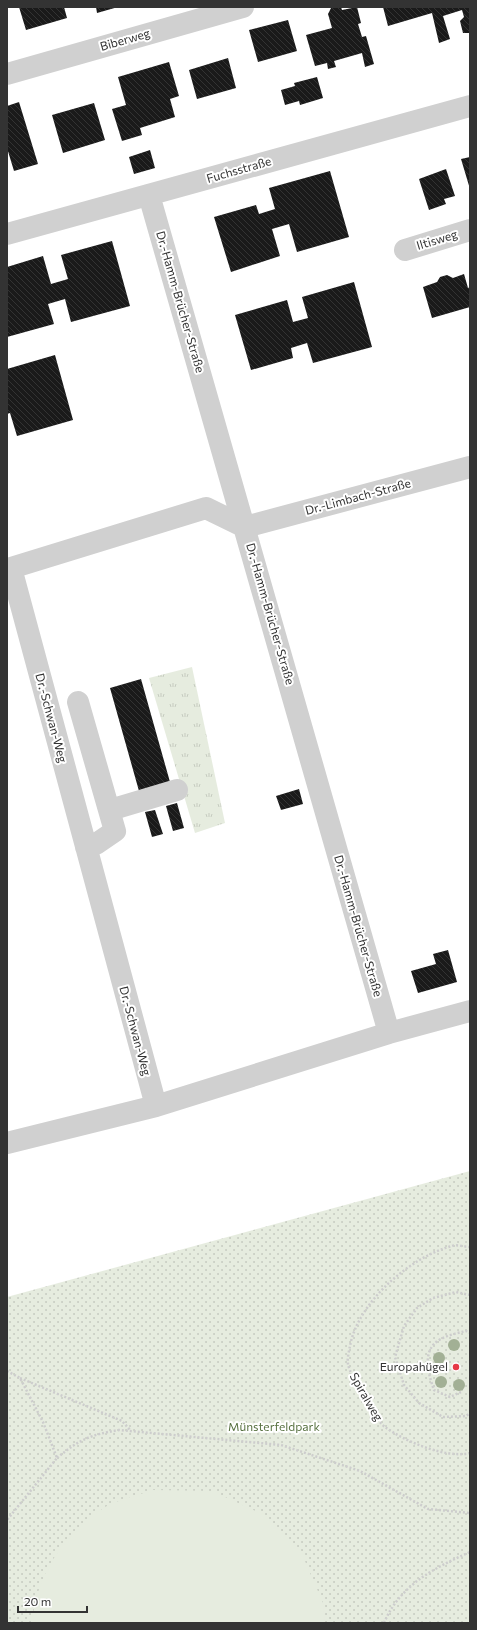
<svg xmlns="http://www.w3.org/2000/svg" width="477" height="1630" font-family="Commissioner,sans-serif">
	<style>
		.grass { fill: url(#grass-tufts) }
		.park { fill: url(#park-dots) }
		.pitch { fill: #e6ecdf }
		.building { fill: url(#building-back-hatch) }
		.lines { fill: none; stroke-linecap: round; stroke-linejoin: round }
		.path { stroke: #cdcdcd; stroke-width: 2.5; stroke-dasharray: 2 2; stroke-linecap: butt }
		.minor { stroke: #d0d0d0; stroke-width: 22 }
		.tree { fill: #a2b095 }
		.poi-dot { fill: #e63946; stroke: #fff; stroke-width: 1.5 }
		.labels { text-anchor: middle; stroke-width: 4; stroke-linejoin: round; paint-order: stroke }
		.street-label { font-size: 12px; fill: #333; stroke: #fff }
		.poi-label { font-size: 12px; fill: #333; stroke: #fff; text-anchor: end }
		.park-label { font-size: 12px; fill: #56703f; stroke: #fff }
	</style>
	<defs>
		<pattern id="grass-tufts" width="24" height="20" patternUnits="userSpaceOnUse"><rect width="24" height="20" fill="#e6ecdf"/><path d="M3 7l-1-3M5 7V3M7 7l1-3M15 17l-1-3M17 17v-4M19 17l1-3" fill="none" stroke="#c6cbc0"/></pattern>
		<pattern id="park-dots" width="8" height="8" patternUnits="userSpaceOnUse"><rect width="8" height="8" fill="#e6ecdf"/><path d="M2 2h.1M6 6h.1" fill="none" stroke="#c6cbc0" stroke-width="1.8" stroke-linecap="round"/></pattern>
		<pattern id="building-back-hatch" width="6" height="6" patternUnits="userSpaceOnUse"><rect width="6" height="6" fill="#1a1a1a"/><path d="M-1 5l2 2M0 0l6 6M5-1l2 2" fill="none" stroke="#333"/></pattern>
	</defs>
	<rect width="100%" height="100%" fill="#fff"/>
	<path class="grass" d="M 192,667 L 225,823 L 195,833 L 149,678 Z"/>
	<path class="park" d="M 470,1171 L 470,1623 L 7,1623 L 7,1297 Z"/>
	<path class="pitch" d="M 153,1490 L 212,1491 L 266,1516 L 301,1552 L 323,1603 L 325,1623 L 32,1623 C 37,1579 55,1547 90,1519 C 95,1515 101,1509 107,1506 C 121,1499 138,1495 153,1490 Z"/>
	<path class="building" d="M 19,7 L 64,7 L 67,18 L 26,30 Z
		M 96,7 L 118,7 L 97,13 Z
		M 341,7 L 342,10 L 357,7 L 361,23 L 358,24 L 362,37 L 366,36 L 374,64 L 365,67 L 362,53 L 334,61 L 336,67 L 328,69 L 327,63 L 315,66 L 306,35 L 332,28 L 328,14 L 331,8 Z
		M 383,7 L 470,7 L 470,36 L 469,33 L 463,33 L 460,21 L 464,17 L 462,10 L 443,16 L 450,39 L 439,43 L 432,13 L 388,26 Z
		M 288,20 L 297,51 L 258,62 L 249,30 Z
		M 228,58 L 236,88 L 197,99 L 189,70 Z
		M 169,62 L 179,96 L 170,99 L 175,117 L 140,128 L 142,135 L 122,141 L 112,109 L 126,105 L 118,77 Z
		M 317,77 L 323,98 L 300,105 L 299,101 L 285,105 L 281,90 L 295,86 L 294,83 Z
		M 19,102 L 38,164 L 14,171 L 7,148 L 7,106 Z
		M 94,103 L 105,140 L 63,153 L 52,115 Z
		M 150,150 L 155,168 L 134,174 L 129,157 Z
		M 470,157 L 470,189 L 461,159 Z
		M 446,169 L 455,196 L 444,199 L 446,204 L 429,210 L 419,179 Z
		M 330,171 L 349,237 L 297,252 L 289,224 L 272,229 L 280,256 L 231,272 L 214,217 L 256,205 L 259,214 L 275,209 L 269,188 Z
		M 112,241 L 130,306 L 71,322 L 65,299 L 48,304 L 54,324 L 7,337 L 7,267 L 43,256 L 51,284 L 68,279 L 61,255 Z
		M 464,274 L 468,288 L 470,287 L 470,307 L 432,318 L 423,287 L 437,282 L 440,277 L 447,275 L 453,278 Z
		M 354,282 L 372,347 L 313,363 L 307,343 L 291,348 L 293,358 L 251,370 L 235,315 L 287,300 L 293,322 L 308,318 L 302,297 Z
		M 55,355 L 73,420 L 17,436 L 10,413 L 7,414 L 7,369 Z
		M 141,679 L 170,782 L 139,791 L 110,688 Z
		M 299,789 L 303,804 L 281,810 L 276,796 Z
		M 177,803 L 184,828 L 173,831 L 166,806 Z
		M 155,810 L 163,834 L 152,837 L 145,812 Z
		M 448,950 L 457,982 L 418,993 L 411,971 L 436,964 L 433,954 Z"/>
	<g class="lines">
		<path class="path" d="M 470,1247 C 465,1247 457,1244 452,1246 C 410,1257 358,1302 350,1346 C 349,1351 347,1359 348,1364 C 350,1376 375,1420 385,1427 C 404,1441 446,1459 470,1453
			M 470,1295 L 456,1292 L 433,1298 L 417,1308 L 404,1326 L 395,1357 L 404,1385 L 419,1403 L 443,1417 L 466,1416 L 470,1413
			M 7,1371 L 20,1378 L 43,1422 L 57,1458 L 7,1520
			M 20,1378 L 122,1421 L 131,1431
			M 461,1392 L 450,1397 L 434,1390 C 428,1373 421,1349 441,1339 C 448,1335 458,1333 466,1331 L 470,1333
			M 57,1458 C 80,1439 90,1435 119,1430 L 281,1445 L 360,1471 L 428,1509 L 470,1513
			M 384,1623 C 400,1585 434,1568 470,1552"/>
		<path class="minor" d="M 7,74 L 243,7
			M 149,195 L 389,1033
			M 7,234 L 470,106
			M 405,250 L 470,230
			M 245,527 L 470,467
			M 78,702 L 115,831 L 96,844 L 86,847
			M 110,810 L 177,790
			M 156,1106 L 11,568 L 206,508 L 245,527
			M 7,1143 L 156,1106 L 389,1033 L 470,1011"/>
	</g>
	<g class="tree">
		<circle cx="454" cy="1345" r="6"/>
		<circle cx="439" cy="1358" r="6"/>
		<circle cx="441" cy="1382" r="6"/>
		<circle cx="459" cy="1385" r="6"/>
	</g>
	<circle class="poi-dot" cx="456" cy="1367" r="4"/>
	<g class="labels">
		<g class="street-label">
			<text transform="translate(125 40) rotate(-16)" y="4">Biberweg</text>
			<text transform="translate(239 170) rotate(-16)" y="4">Fuchsstraße</text>
			<text transform="translate(437 240) rotate(-17)" y="4">Iltisweg</text>
			<text transform="translate(180 302) rotate(74)" y="4">Dr.-Hamm-Brücher-Straße</text>
			<text transform="translate(358 497) rotate(-15)" y="4">Dr.-Limbach-Straße</text>
			<text transform="translate(270 614) rotate(74)" y="4">Dr.-Hamm-Brücher-Straße</text>
			<text transform="translate(51 718) rotate(75)" y="4">Dr.-Schwan-Weg</text>
			<text transform="translate(358 926) rotate(74)" y="4">Dr.-Hamm-Brücher-Straße</text>
			<text transform="translate(135 1031) rotate(75)" y="4">Dr.-Schwan-Weg</text>
			<text transform="translate(366 1397) rotate(60)" y="4">Spiralweg</text>
		</g>
		<g class="poi-label">
			<text x="448" y="1371">Europahügel</text>
		</g>
		<g class="park-label">
			<text x="274" y="1431">Münsterfeldpark</text>
		</g>
	</g>
	<rect width="477" height="1630" fill="none" stroke="#333333" stroke-width="16"/>
	<path d="M18 1606v6h69v-6" fill="none" stroke="#333333" stroke-width="2"/>
	<text x="24" y="1606" font-size="12" fill="#333333" stroke="#ffffff" stroke-width="3" paint-order="stroke">20 m</text>
</svg>
